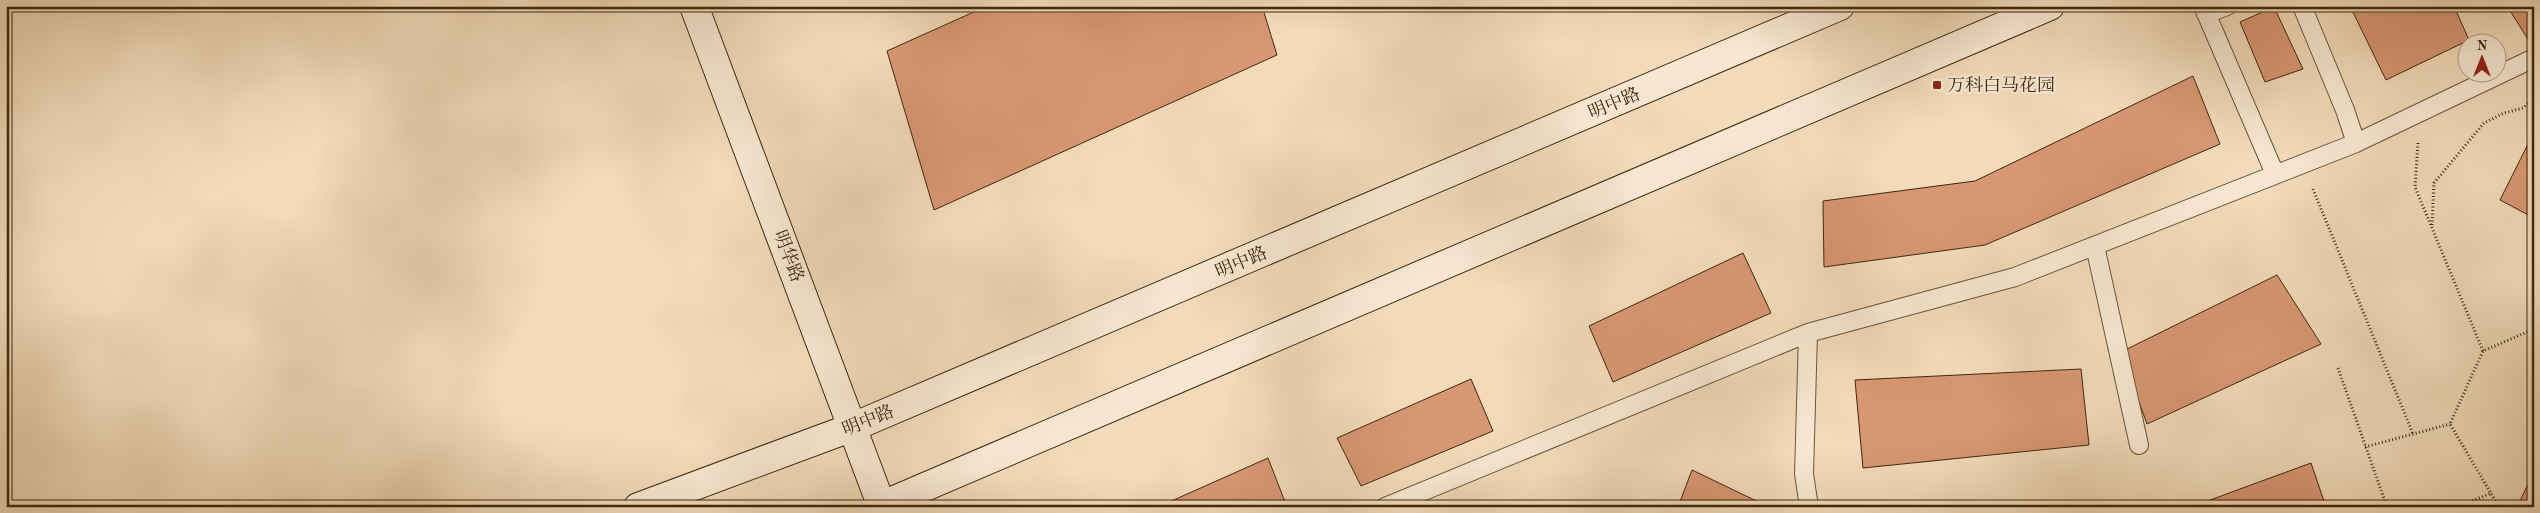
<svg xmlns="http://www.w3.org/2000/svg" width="2540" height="513" font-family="'Old Standard TT','Noto Serif SC',serif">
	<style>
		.building { fill: #d89773; stroke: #3e290e }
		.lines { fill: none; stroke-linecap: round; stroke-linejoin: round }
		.lane-casing { stroke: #6b5539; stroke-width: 20 }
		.secondary-casing { stroke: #3e290e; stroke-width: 30 }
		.path { stroke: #3e290e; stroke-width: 3; stroke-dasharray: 1 2.5; stroke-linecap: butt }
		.lane { stroke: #f7e7d2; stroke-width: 18 }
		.secondary { stroke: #f7e7d2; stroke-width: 28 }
		.poi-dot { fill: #8f2418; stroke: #f7e7d2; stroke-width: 2 }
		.labels { text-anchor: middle; stroke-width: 4.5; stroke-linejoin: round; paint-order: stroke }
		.poi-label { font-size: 18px; fill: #3e290e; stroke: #f7e7d2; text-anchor: start }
		.street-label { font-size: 18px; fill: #3e290e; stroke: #f7e7d2 }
	</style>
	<rect width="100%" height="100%" fill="#f2daba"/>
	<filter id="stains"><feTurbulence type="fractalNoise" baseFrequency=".004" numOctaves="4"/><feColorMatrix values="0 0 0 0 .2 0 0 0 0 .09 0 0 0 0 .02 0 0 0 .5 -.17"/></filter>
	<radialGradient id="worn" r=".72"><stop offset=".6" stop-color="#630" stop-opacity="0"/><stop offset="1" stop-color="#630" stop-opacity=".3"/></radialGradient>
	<path class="building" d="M 987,6 L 1262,6 L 1277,55 L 934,210 L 887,51 Z
		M 2350,6 L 2454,6 L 2469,40 L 2386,80 Z
		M 2507,6 L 2534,6 L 2534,46 L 2533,47 Z
		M 2274,7 L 2303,69 L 2265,82 L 2240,22 Z
		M 2193,76 L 2220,144 L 1985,245 L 1824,267 L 1823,201 L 1975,181 Z
		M 2527,146 L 2534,149 L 2534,218 L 2500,200 Z
		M 1743,253 L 1771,313 L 1613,382 L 1589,326 Z
		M 2277,275 L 2321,344 L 2147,424 L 2121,352 Z
		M 2081,369 L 2089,445 L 1863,468 L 1855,380 Z
		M 1471,379 L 1493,431 L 1361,486 L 1337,438 Z
		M 1268,458 L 1287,507 L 1158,507 Z
		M 2311,463 L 2326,507 L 2191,507 Z
		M 1692,470 L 1769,507 L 1678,507 Z
		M 2534,472 L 2534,507 L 2517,507 Z"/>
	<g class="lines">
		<defs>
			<path id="lane" d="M 2203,6 L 2275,174
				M 2302,6 L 2345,110 L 2356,143
				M 2206,14 L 2227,6
				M 2095,246 L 2139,445
				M 1385,507 L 1808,333
				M 1809,507 L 1804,474 L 1808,333 L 2015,277 L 2356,143 L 2534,58"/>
			<path id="secondary" d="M 694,6 L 882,507
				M 638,507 L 853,427 L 1840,6
				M 878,507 L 2050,6"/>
		</defs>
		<use href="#lane" class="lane-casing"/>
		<use href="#secondary" class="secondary-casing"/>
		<path class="path" d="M 2418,143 L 2415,187 L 2483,351
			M 2313,189 L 2413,434
			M 2432,225 L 2434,183 L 2484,123 L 2504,113 L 2523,108 L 2534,98
			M 2338,368 L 2387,507
			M 2365,447 L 2450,424
			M 2456,507 L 2492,493
			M 2499,507 L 2450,424 L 2483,351 L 2534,329"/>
		<use href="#lane" class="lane"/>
		<use href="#secondary" class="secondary"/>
	</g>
	<rect class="poi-dot" x="1932" y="80" width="10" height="10" rx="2.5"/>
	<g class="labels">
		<g class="poi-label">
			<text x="1947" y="91">万科白马花园</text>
		</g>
		<g class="street-label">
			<text transform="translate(1614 103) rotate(-23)" y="6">明中路</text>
			<text transform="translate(789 256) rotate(69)" y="6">明华路</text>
			<text transform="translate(1241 262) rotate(-23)" y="6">明中路</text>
			<text transform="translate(868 420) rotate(-22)" y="6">明中路</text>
		</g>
	</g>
	<rect width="2540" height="513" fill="none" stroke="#f2daba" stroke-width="25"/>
	<rect x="8" y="8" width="2525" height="498" fill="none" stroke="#3e290e" stroke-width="2.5"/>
	<rect x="12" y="12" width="2515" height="488" fill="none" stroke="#3e290e"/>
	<g transform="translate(2482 58)"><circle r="24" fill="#f7e7d2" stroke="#ad9b84"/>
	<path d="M0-4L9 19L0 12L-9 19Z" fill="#8f2418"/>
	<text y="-8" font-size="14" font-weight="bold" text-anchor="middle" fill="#3e290e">N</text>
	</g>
	<rect width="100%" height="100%" filter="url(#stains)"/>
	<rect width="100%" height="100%" fill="url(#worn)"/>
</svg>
